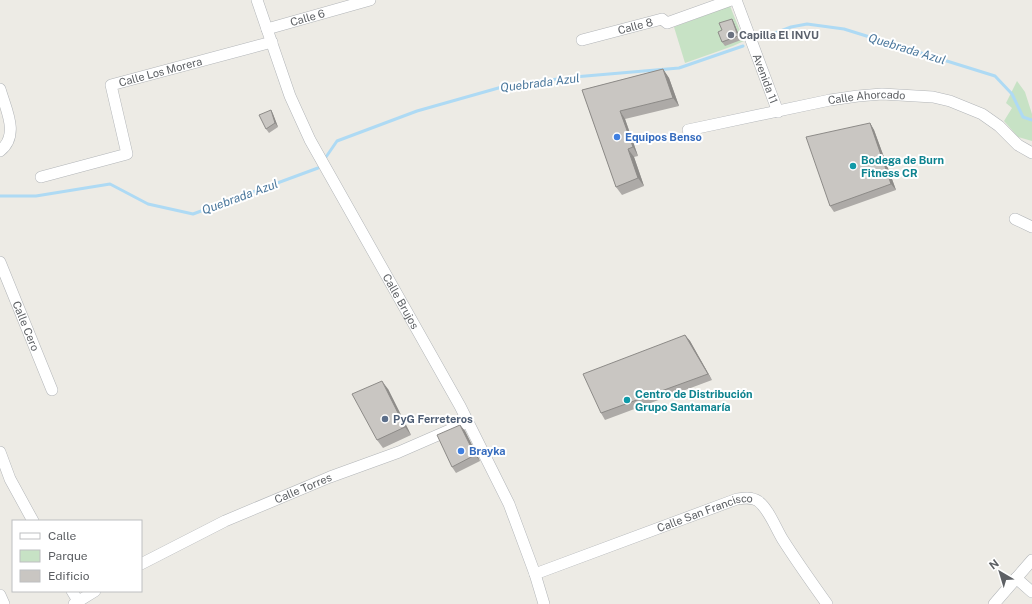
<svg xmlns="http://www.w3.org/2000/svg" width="1032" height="604" font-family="'Public Sans',sans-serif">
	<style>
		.green { fill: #c7e2c5 }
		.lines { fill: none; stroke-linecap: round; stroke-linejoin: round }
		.stream { stroke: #aedaf4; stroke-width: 3 }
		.minor-casing { stroke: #b2b5b8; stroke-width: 12 }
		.minor { stroke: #fff; stroke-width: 11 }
		.wall { fill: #adaaa7 }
		.shaded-wall { fill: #8d8b88 }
		.building { fill: #c9c6c2; stroke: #8d8b88 }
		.worship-dot { fill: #6b7280; stroke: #fff; stroke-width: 1.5 }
		.shop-dot { fill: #3f7fe0; stroke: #fff; stroke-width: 1.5 }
		.culture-dot { fill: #0f9aa8; stroke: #fff; stroke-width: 1.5 }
		.service-dot { fill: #5c6f8a; stroke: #fff; stroke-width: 1.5 }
		.labels { text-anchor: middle; stroke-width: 4; stroke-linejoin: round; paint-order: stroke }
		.street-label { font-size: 11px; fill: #5d6064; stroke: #fff }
		.worship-label { font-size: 11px; font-weight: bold; fill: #5b616d; stroke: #fff; text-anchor: start }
		.shop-label { font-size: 11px; font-weight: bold; fill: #366cbe; stroke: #fff; text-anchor: start }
		.culture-label { font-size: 11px; font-weight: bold; fill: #0d838f; stroke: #fff; text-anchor: start }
		.service-label { font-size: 11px; font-weight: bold; fill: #4e5e75; stroke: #fff; text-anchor: start }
		.water-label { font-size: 12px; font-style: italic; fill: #4a779c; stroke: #fff }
	</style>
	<rect width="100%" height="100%" fill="#edebe5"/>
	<path class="green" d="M 730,6 L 744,41 L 733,46 L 685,63 L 674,27 Z
		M 1017,81 L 1025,92 L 1032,114 L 1032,141 L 1018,137 L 1004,121 L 1012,108 L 1006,103 Z"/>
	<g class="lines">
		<path class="stream" d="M 762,38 L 791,27 L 807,24 L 844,29 L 995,76 L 1012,94 L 1023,117 L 1032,120
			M 326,157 L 337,141 L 417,111 L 509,85 L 574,77 L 679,68 L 743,46
			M 0,196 L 36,196 L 110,184 L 148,204 L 193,214 L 318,168"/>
		<defs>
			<g id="minor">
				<path id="s1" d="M 257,0 L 290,96 L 310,140 L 460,406 L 509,504 L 535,574 L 544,604"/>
				<path id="s2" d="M 736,0 L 778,112"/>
				<path id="s3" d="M 267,29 L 370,0"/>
				<path id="s4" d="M 582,40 L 662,19 L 667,23 L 731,0"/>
				<path d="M 0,89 C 6,110 20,135 0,151"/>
				<path id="s5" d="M 688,130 L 830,100 L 858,96 L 882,94 L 933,97 L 950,101 L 982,114 L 999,126 L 1018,145 L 1032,153"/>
				<path id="s6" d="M 41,177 L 127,154 L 111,85 L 272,42"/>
				<path d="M 1015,219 L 1032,227"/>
				<path id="s7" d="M 0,262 L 52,390"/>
				<path d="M 0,452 L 10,479 L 33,521"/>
				<path id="s8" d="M 141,564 L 225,521 L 330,477 L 399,452 L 468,422"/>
				<path id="s9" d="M 535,574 L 737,499 C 745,498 752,497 758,501 C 769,509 776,529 783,540 C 797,562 812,583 827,604"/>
				<path d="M 1016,578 L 1032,592"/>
				<path d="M 72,591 L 78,601"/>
				<path d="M 0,595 L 4,604"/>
				<path d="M 74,604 L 95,591"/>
				<path d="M 994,604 L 1032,560"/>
			</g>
		</defs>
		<use href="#minor" class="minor-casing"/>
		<use href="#minor" class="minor"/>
	</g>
	<path class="wall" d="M 732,19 L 734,23 L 741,40 L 725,46 L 722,42 Z
		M 663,69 L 669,78 L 679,106 L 625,119 L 638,156 L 634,157 L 644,186 L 622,195 L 616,187 L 582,90 Z
		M 271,110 L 273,114 L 278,127 L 269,133 L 266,129 Z
		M 870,123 L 874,130 L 896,190 L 834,212 L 830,206 Z
		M 685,335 L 690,341 L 712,380 L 605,420 L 601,413 Z
		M 388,389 L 411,435 L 383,448 L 377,440 Z
		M 460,425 L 465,431 L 480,461 L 456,473 L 452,467 Z"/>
	<path class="shaded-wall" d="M 732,19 L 734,23 L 741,40 L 738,36 Z
		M 663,69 L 669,78 L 679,106 L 673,98 Z
		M 271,110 L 273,114 L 278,127 L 275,123 Z
		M 620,111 L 625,119 L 638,156 L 633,147 Z
		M 870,123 L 874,130 L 896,190 L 891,184 Z
		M 628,149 L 634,157 L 644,186 L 638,178 Z
		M 685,335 L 690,341 L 712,380 L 708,374 Z
		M 382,381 L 388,389 L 411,435 L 405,427 Z
		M 460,425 L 465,431 L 480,461 L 475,455 Z"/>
	<path class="building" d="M 732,19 L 738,36 L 722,42 L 718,32 L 722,30 L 719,23 Z
		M 663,69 L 673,98 L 620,111 L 633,147 L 628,149 L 638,178 L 616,187 L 582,90 Z
		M 271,110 L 275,123 L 266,129 L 259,115 Z
		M 870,123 L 891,184 L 830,206 L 806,137 Z
		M 685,335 L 708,374 L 601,413 L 583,374 Z
		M 382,381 L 405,427 L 377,440 L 352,394 Z
		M 460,425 L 475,455 L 452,467 L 437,435 Z"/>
	<circle class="worship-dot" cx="731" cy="35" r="4"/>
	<g class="shop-dot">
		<circle cx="617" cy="137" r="4"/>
		<circle cx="461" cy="451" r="4"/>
	</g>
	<g class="culture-dot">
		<circle cx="853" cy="166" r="4"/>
		<circle cx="627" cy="400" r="4"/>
	</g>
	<circle class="service-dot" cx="385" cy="419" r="4"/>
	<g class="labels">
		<g class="street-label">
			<text dy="4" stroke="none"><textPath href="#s3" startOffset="42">Calle 6</textPath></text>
			<text dy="4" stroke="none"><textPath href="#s4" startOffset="55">Calle 8</textPath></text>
			<text dy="4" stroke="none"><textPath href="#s6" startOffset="211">Calle Los Morera</textPath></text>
			<text dy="4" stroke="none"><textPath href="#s2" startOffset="84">Avenida 11</textPath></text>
			<text dy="4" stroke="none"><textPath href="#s5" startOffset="182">Calle Ahorcado</textPath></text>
			<text dy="4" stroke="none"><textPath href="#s1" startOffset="335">Calle Brujos</textPath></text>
			<text dy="4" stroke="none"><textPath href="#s7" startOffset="69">Calle Cero</textPath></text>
			<text dy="4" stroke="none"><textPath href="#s8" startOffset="179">Calle Torres</textPath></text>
			<text dy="4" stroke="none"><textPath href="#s9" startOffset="181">Calle San Francisco</textPath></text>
		</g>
		<g class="worship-label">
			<text x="739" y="39">Capilla El INVU</text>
		</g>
		<g class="shop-label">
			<text x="625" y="141">Equipos Benso</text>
			<text x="469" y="455">Brayka</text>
		</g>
		<g class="culture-label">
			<text x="861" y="164">Bodega de Burn<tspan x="861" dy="13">Fitness CR</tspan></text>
			<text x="635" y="398">Centro de Distribución<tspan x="635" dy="13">Grupo Santamaría</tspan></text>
		</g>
		<g class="service-label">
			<text x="393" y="423">PyG Ferreteros</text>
		</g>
		<g class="water-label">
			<text transform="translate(907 49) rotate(17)" y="4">Quebrada Azul</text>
			<text transform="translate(540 83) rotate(-7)" y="4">Quebrada Azul</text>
			<text transform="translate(240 197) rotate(-20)" y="4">Quebrada Azul</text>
		</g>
	</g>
	<rect x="12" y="520" width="130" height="72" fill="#ffffff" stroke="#bebfc1"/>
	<rect x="20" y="533" width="20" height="6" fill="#ffffff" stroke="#bebfc1"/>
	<text x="48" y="540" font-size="12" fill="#5d6064">Calle</text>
	<rect x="20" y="550" width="20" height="12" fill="#c7e2c5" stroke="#bebfc1"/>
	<text x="48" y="560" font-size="12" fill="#5d6064">Parque</text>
	<rect x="20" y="570" width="20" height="12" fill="#c9c6c2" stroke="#bebfc1"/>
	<text x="48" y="580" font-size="12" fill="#5d6064">Edificio</text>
	<g transform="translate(1000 572) rotate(322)" stroke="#ffffff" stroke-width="3" paint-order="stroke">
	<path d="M0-3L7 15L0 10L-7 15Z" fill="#5d6064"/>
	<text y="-6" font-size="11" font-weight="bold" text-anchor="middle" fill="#5d6064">N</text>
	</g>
</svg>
